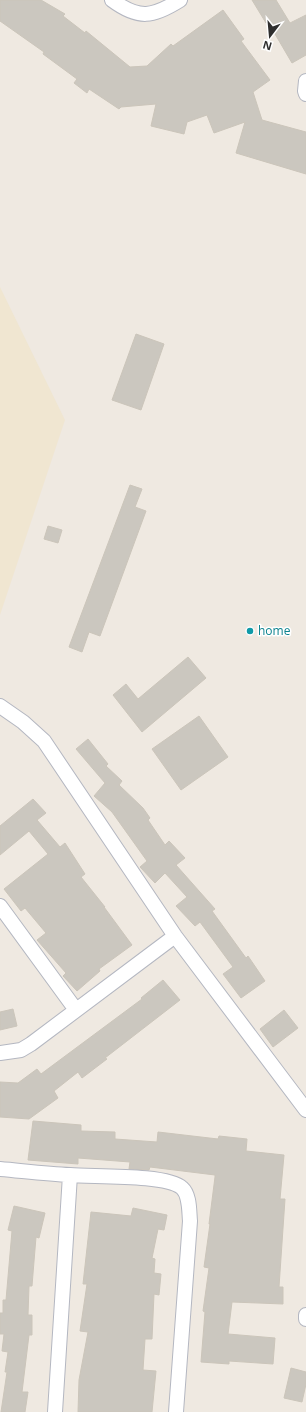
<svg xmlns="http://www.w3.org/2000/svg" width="306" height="1412" font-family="'Open Sans',sans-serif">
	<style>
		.education { fill: #f0e6d1 }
		.building { fill: #cbc7bf; stroke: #cbc5ba }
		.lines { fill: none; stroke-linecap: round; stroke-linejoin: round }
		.street-casing { stroke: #b4b7c1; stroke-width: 16 }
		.street { stroke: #fff; stroke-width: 14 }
		.culture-dot { fill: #0f9aa8; stroke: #fff; stroke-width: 1.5 }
		.labels { text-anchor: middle; stroke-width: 3; stroke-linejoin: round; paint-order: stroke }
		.culture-label { font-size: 12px; fill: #0d838f; stroke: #fff; text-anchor: start }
	</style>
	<rect width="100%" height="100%" fill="#efe9e1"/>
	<path class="education" d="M 0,287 L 65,420 L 0,615 Z"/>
	<path class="building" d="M 0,0 L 41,0 L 65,14 L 63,16 L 85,33 L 86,31 L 130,67 L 147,66 L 171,44 L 173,46 L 223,10 L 244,39 L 241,41 L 270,80 L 253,92 L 262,120 L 306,132 L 306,174 L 236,153 L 245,122 L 214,133 L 207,115 L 187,122 L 184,134 L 151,126 L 156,104 L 121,107 L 119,109 L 89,89 L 87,93 L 74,83 L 77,79 L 43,54 L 44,52 L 0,21 Z
		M 252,0 L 276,0 L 290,23 L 306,15 L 306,55 L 292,63 L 268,22 L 266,23 Z
		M 136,334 L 164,344 L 141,410 L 112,400 Z
		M 130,485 L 142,489 L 135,507 L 146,511 L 100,636 L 89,632 L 82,652 L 69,647 Z
		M 48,526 L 62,530 L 58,543 L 44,539 Z
		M 188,657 L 206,678 L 142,732 L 113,695 L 126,684 L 138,699 Z
		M 199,716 L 228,757 L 181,790 L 152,749 Z
		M 88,739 L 108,764 L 106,766 L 122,781 L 119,785 L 143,808 L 150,818 L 148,820 L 165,845 L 169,841 L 185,858 L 176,865 L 215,909 L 212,911 L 246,958 L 248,956 L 265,981 L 241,998 L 223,974 L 233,967 L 200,922 L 195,926 L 176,906 L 187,897 L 165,873 L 155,883 L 140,867 L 147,861 L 112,812 L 94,796 L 105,783 L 76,749 Z
		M 33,799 L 46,813 L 37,820 L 60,847 L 65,843 L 85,874 L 81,877 L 105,907 L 104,907 L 132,945 L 99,969 L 100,971 L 77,991 L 63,976 L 66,973 L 37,940 L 46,933 L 25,908 L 21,911 L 4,889 L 48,854 L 29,831 L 0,855 L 0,826 Z
		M 163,980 L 180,1000 L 105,1058 L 107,1059 L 82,1078 L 78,1072 L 54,1091 L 58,1098 L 29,1119 L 0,1117 L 0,1082 L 18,1083 L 37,1069 L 41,1074 L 142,999 L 141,998 Z
		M 13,1009 L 17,1026 L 0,1030 L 0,1012 Z
		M 284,1010 L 298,1028 L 273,1047 L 260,1029 Z
		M 33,1121 L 81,1125 L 81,1131 L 115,1132 L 115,1139 L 157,1142 L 158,1132 L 218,1139 L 219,1136 L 247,1139 L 246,1151 L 284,1155 L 280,1199 L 285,1199 L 279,1287 L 283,1287 L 283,1304 L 232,1302 L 228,1334 L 275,1338 L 273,1364 L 229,1361 L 229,1364 L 201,1362 L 205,1312 L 203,1311 L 209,1268 L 204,1267 L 210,1224 L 209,1224 L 215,1177 L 215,1175 L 150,1167 L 149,1170 L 129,1169 L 130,1162 L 78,1158 L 78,1164 L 28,1160 Z
		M 14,1206 L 45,1213 L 39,1238 L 36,1237 L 32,1286 L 29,1286 L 28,1315 L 32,1315 L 32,1335 L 29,1335 L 22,1392 L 28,1392 L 25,1412 L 1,1412 L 7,1372 L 5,1372 L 8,1352 L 2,1351 L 4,1334 L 0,1334 L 0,1313 L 3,1313 L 3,1300 L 6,1300 L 12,1231 L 8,1230 Z
		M 133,1208 L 167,1215 L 164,1230 L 158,1229 L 152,1258 L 155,1259 L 154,1273 L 161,1274 L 159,1295 L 154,1294 L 152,1339 L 145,1339 L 143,1370 L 156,1371 L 152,1412 L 78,1412 L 79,1380 L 88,1332 L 80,1331 L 87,1284 L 83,1284 L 91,1212 L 131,1216 Z
		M 291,1368 L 306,1372 L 306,1384 L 302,1402 L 284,1398 Z"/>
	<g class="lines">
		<defs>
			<path id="street" d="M 112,0 C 139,20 153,17 180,0
				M 306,81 L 305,91 L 306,94
				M 0,706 L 23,722 L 44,741 L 175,936 L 306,1110
				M 0,906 L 76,1010
				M 0,1053 L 21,1050 L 31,1044 L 175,936
				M 0,1169 C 23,1171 47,1174 70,1175 C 93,1177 167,1174 182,1188 C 190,1195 189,1211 190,1221 L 176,1412
				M 306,1315 L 306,1319
				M 55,1412 L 70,1175"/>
		</defs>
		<use href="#street" class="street-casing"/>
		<use href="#street" class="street"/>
	</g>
	<circle class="culture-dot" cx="250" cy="631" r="4"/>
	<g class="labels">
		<g class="culture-label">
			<text x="258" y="635">home</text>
		</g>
	</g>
	<g transform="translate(270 36) rotate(196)" stroke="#ffffff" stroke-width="3" paint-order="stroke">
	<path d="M0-3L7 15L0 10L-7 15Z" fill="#2e2e2e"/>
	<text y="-6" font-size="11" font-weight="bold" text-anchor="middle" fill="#2e2e2e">N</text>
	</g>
</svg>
